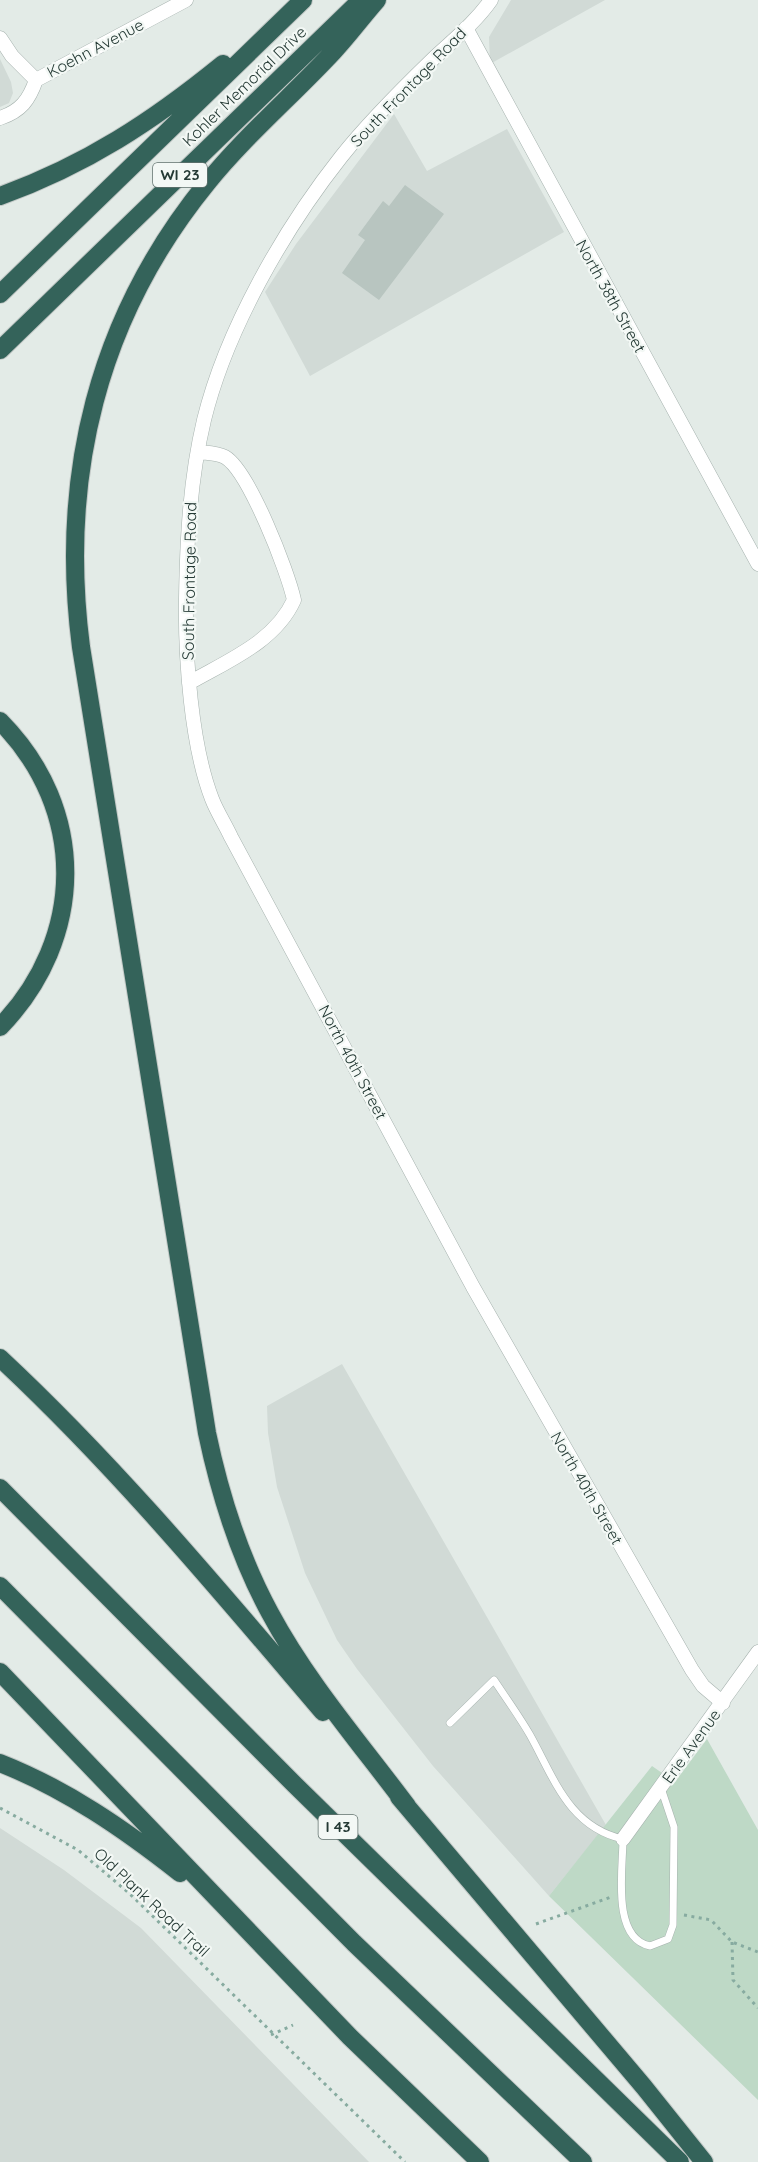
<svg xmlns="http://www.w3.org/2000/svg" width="758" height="2162" font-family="Quicksand,sans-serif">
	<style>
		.built { fill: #d1dad6 }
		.green { fill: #bed9c6 }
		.building { fill: #b8c5c0 }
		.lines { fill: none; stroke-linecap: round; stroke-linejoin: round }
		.lane-casing { stroke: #a6b2ae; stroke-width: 8 }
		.street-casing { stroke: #a6b2ae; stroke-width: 15 }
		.highway-casing { stroke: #c2c8c6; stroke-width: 20 }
		.path { stroke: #87aba0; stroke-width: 3; stroke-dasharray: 3 4.5; stroke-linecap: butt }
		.lane { stroke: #fff; stroke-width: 7 }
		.street { stroke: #fff; stroke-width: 14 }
		.highway { stroke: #34635a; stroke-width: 18 }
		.labels { text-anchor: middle; stroke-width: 4.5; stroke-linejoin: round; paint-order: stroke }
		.shield { fill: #f3f8f5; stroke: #63736f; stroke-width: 1.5 }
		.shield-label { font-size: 15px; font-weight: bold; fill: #253a35 }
		.street-label { font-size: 16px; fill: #253a35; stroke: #f3f8f5 }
	</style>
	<rect width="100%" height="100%" fill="#e3ebe7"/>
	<path class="built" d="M 511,0 L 605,0 L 490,64 L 489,37 Z
		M 0,59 L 11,82 L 13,93 L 9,103 L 0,107 Z
		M 394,114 L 427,171 L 507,129 L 564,232 L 310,376 L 265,292 L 296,244 Z
		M 342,1364 L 606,1825 L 549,1896 L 433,1766 L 357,1669 L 337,1640 L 305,1573 L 277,1487 L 268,1433 L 267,1406 Z
		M 0,1828 L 64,1870 L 141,1928 L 369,2162 L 0,2162 Z"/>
	<path class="green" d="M 707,1739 L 758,1830 L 758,2100 L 549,1896 L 652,1766 L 675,1782 Z"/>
	<path class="building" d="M 405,185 L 444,214 L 379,300 L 342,273 L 365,240 L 358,235 L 383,201 L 389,206 Z"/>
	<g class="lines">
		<defs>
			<path id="lane" d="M 450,1723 L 494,1680 C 506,1698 519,1716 530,1735 C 554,1778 569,1827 623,1839 C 623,1868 611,1938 650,1946 L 668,1939 L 673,1925 L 674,1827 L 661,1788"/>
			<path id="street" d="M 491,0 C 475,23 452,41 431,61 C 400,91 368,123 341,157 C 284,229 226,330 204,420 C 190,479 187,538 186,598 C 185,656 191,745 212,799 C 217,812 225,824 231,837 L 473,1287 L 692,1670 L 703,1686 L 723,1703
				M 466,28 L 758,564
				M 0,38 L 12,56 L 36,80
				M 36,80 L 186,0
				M 0,118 C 21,111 29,100 36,80
				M 189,683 C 227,661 275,642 294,600 C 288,572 249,471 225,457 C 217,453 206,453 198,452
				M 623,1839 L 758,1652"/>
			<path id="highway" d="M 377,0 C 362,17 348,36 333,52 C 292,96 245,136 207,183 C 97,318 59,477 81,647 L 207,1433 C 220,1495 239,1556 270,1613 C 307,1682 360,1743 407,1806
				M 0,196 C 86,165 153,121 223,64
				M 0,294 L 303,0
				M 0,350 L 361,0
				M 0,721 C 88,810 86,938 0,1027
				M 0,1358 C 117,1467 219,1590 323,1712
				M 0,1488 L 295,1785 L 680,2162
				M 0,1586 L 354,1943 L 583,2162
				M 0,1672 L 350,2037 L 480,2162
				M 0,1763 C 66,1789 124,1829 180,1873
				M 399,1797 L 644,2087 L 704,2162"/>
		</defs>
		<use href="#lane" class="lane-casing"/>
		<use href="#street" class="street-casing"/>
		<use href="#highway" class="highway-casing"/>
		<path class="path" d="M 0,1808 L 78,1850 L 130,1894 L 405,2162
			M 684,1915 L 711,1920 L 732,1942 L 758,1952
			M 536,1924 L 611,1897
			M 732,1942 L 733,1980 L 758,2008
			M 271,2035 L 293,2025"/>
		<use href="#lane" class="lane"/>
		<use href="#street" class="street"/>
		<use href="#highway" class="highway"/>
	</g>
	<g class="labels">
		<g class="shield">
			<rect x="153" y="163" width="54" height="24" rx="4.5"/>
			<rect x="318.5" y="1815" width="39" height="24" rx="4.5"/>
		</g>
		<g class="shield-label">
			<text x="180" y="180">WI 23</text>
			<text x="338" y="1832">I 43</text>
		</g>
		<g class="street-label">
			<text transform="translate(95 48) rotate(-28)" y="6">Koehn Avenue</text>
			<text transform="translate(244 86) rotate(-44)" y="6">Kohler Memorial Drive</text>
			<text transform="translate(408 87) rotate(-46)" y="6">South Frontage Road</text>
			<text transform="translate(611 296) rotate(61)" y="6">North 38th Street</text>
			<text transform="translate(189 581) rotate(-89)" y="6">South Frontage Road</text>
			<text transform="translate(353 1062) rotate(62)" y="6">North 40th Street</text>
			<text transform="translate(587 1488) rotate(60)" y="6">North 40th Street</text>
			<text transform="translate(691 1746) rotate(-54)" y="6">Erie Avenue</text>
			<text transform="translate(152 1902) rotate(43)" y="6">Old Plank Road Trail</text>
		</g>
	</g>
</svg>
